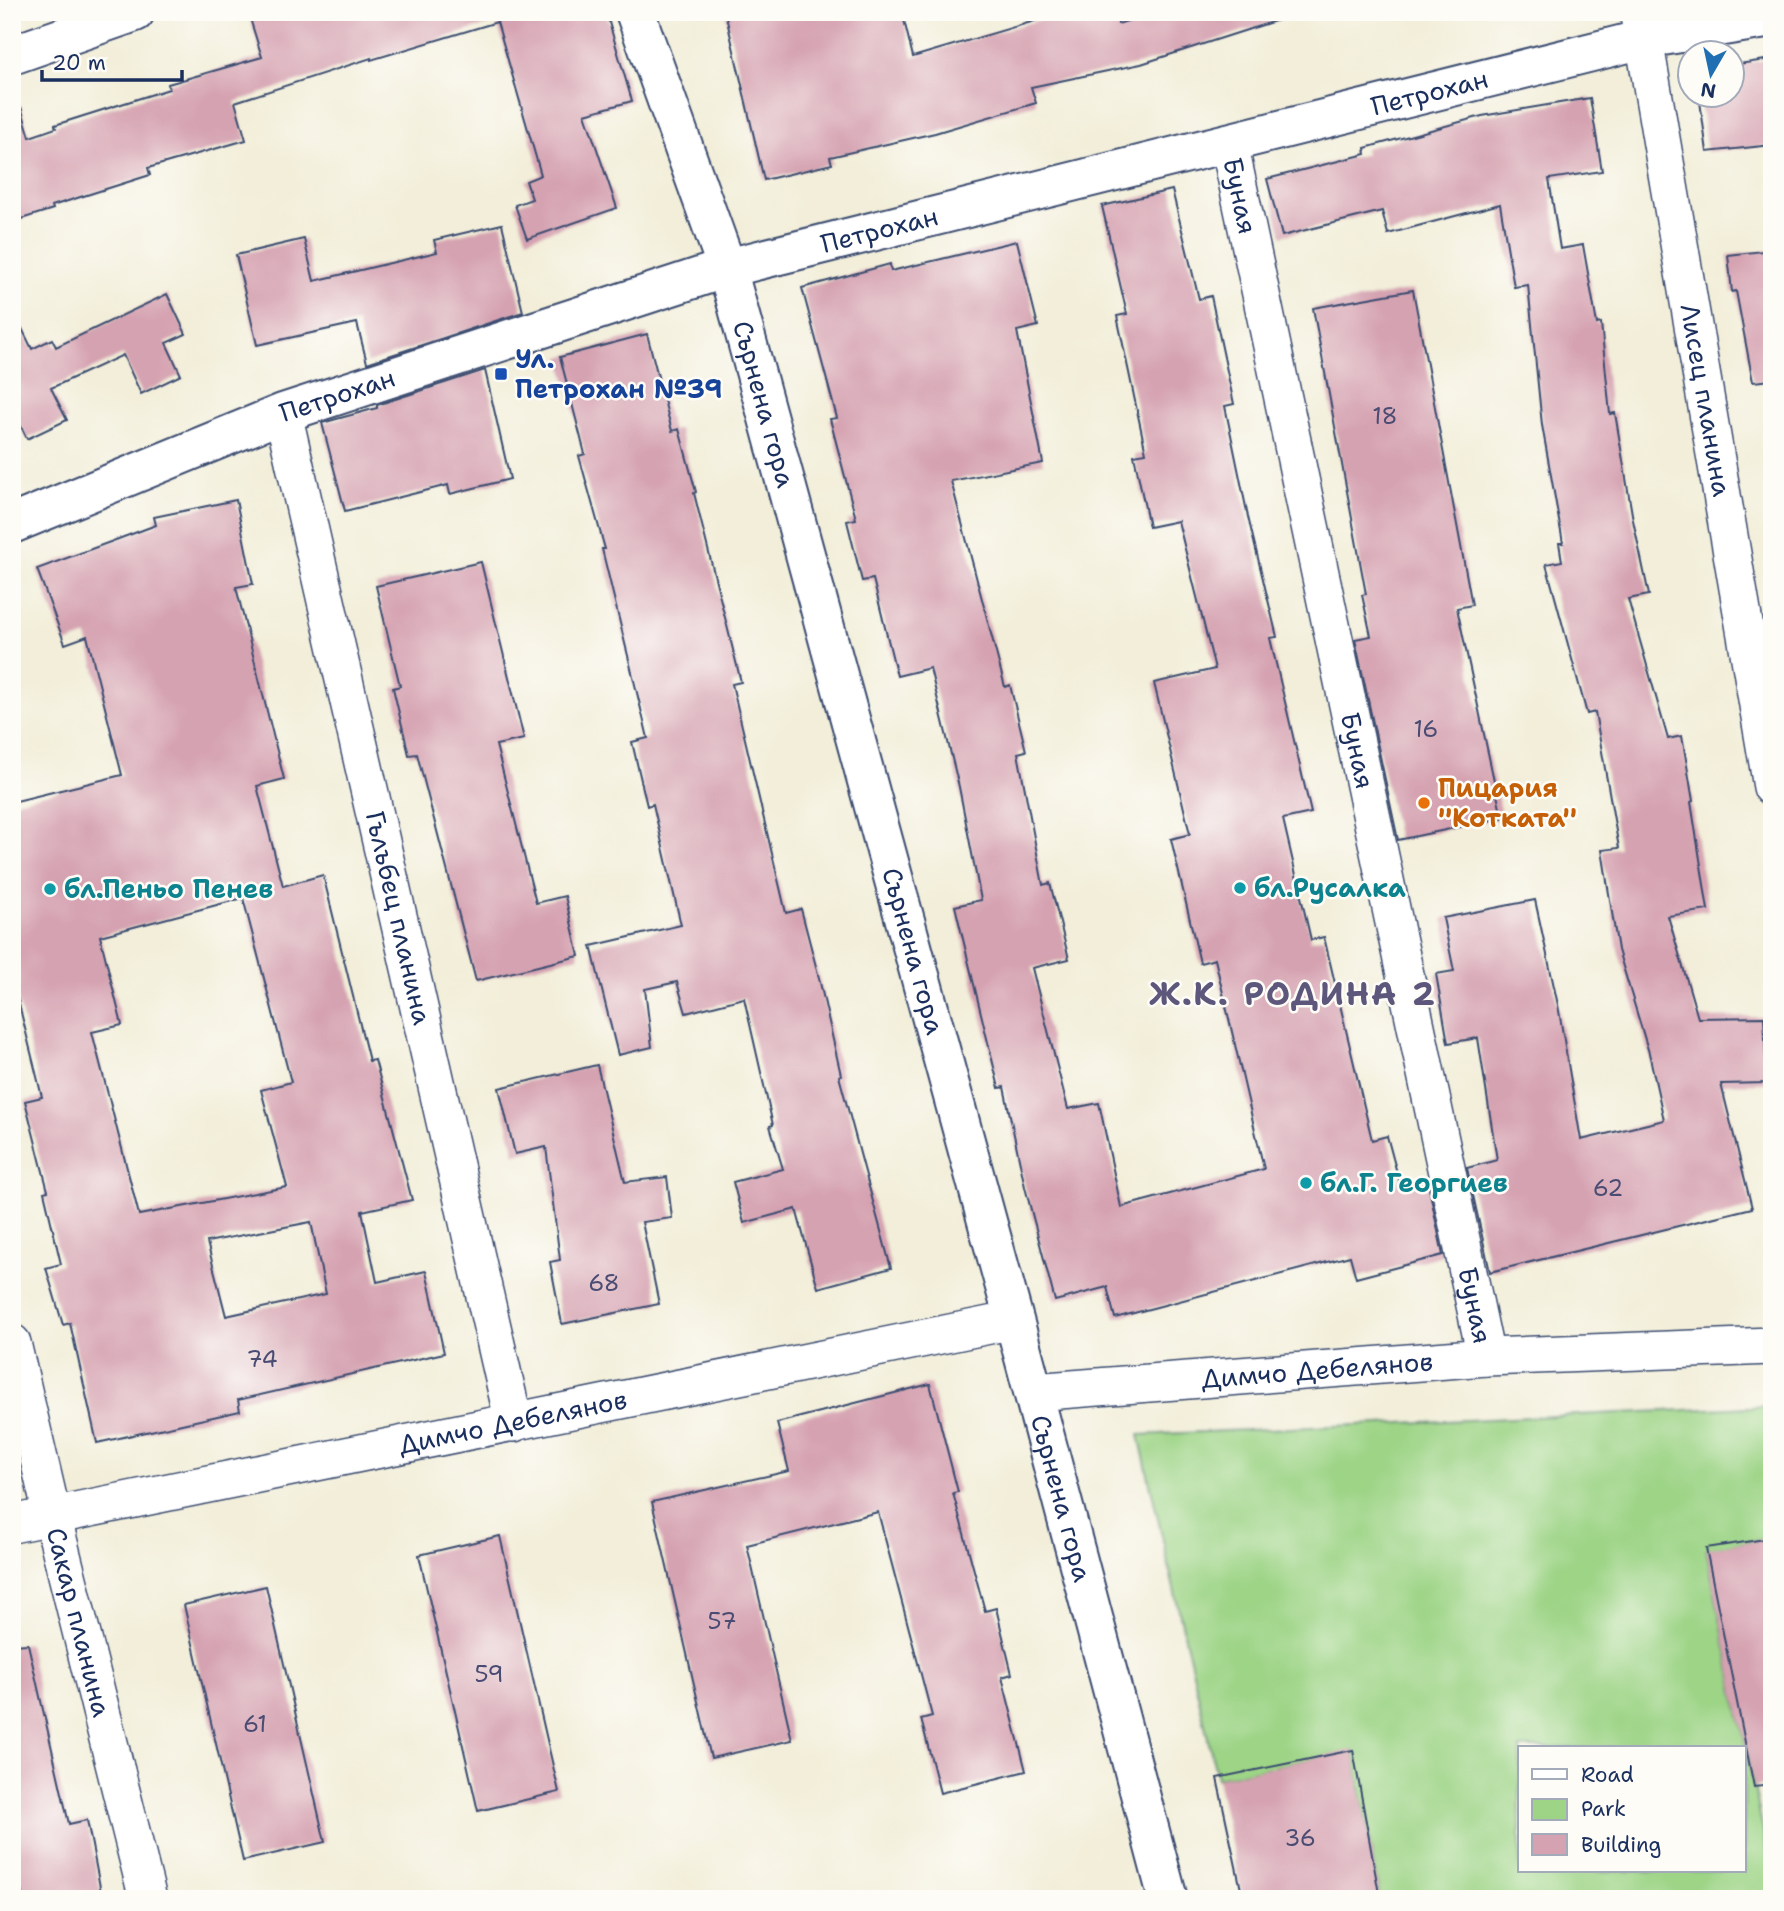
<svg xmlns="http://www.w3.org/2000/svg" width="1784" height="1911" font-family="'Shantell Sans',sans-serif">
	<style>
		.green { fill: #9dd486; stroke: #5c8272; stroke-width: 2; fill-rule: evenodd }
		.building { fill: #d5a2b1; fill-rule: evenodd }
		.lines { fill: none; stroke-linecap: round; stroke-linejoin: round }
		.minor-casing { stroke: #3b4c70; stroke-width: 40 }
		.tertiary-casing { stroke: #3b4c70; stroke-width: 42 }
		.minor { stroke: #fff; stroke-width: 37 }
		.tertiary { stroke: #fff; stroke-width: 38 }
		.transit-dot { fill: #1a4fb4; stroke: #fdfcf7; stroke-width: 2.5 }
		.food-dot { fill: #e8710a; stroke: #fdfcf7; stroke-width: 2.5 }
		.culture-dot { fill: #0f9aa8; stroke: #fdfcf7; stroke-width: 2.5 }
		.labels { text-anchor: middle; stroke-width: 5; stroke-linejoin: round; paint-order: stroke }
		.number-label { font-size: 23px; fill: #4a4c73 }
		.street-label { font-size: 26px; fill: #1b2f5e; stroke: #fdfcf7 }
		.transit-label { font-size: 26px; font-weight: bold; fill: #164399; stroke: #fdfcf7; text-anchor: start }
		.food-label { font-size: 26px; font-weight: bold; fill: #c56008; stroke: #fdfcf7; text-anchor: start }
		.culture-label { font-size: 26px; font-weight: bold; fill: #0d838f; stroke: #fdfcf7; text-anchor: start }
		.district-label { font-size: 33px; font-weight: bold; letter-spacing: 2px; fill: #5c577b; stroke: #fdfcf7 }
	</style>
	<rect width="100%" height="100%" fill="#fdfcf7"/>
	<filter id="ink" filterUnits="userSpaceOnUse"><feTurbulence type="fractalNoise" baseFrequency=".0143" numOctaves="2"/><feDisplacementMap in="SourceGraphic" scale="14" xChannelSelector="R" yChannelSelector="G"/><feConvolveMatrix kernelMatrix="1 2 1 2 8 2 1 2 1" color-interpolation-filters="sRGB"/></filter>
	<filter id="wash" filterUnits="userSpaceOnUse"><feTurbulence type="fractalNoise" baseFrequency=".00686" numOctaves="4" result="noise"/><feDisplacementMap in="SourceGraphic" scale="28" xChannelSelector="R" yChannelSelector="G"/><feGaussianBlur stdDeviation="1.57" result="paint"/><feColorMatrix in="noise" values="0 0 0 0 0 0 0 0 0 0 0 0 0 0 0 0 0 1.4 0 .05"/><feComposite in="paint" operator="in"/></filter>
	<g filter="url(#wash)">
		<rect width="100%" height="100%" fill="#f2eed9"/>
		<path class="green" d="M 1772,1406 L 1772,1538 L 1706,1549 L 1772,1875 L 1772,1899 L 1380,1899 L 1353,1751 L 1217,1778 L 1139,1435 ZM 1520,1748 L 1744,1748 L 1744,1871 L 1520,1871 Z"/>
		<g id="blocks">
			<path class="building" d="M 248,12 L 606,12 L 632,101 L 585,114 L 617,208 L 527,239 L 515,205 L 532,199 L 526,181 L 541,175 L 497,22 L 371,60 L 371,58 L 235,102 L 246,140 L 148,168 L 150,175 L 52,206 L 53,209 L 12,222 L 12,109 L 21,107 L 30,137 L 56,128 L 55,125 L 169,89 L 168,84 L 262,57 Z
				M 725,12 L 902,12 L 913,57 L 1065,12 L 1116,12 L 1118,24 L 1156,12 L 1277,12 L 1278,20 L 1141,64 L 1031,87 L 1036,103 L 935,133 L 830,157 L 832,164 L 764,180 Z
				M 1772,59 L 1772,145 L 1707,152 L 1699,94 L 1732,94 L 1732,65 Z
				M 1590,98 L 1602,171 L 1549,179 L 1560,249 L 1583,245 L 1597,324 L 1601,323 L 1610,414 L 1615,413 L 1633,520 L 1649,595 L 1628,599 L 1668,739 L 1682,736 L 1693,801 L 1691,802 L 1708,910 L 1668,916 L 1698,1018 L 1764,1017 L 1767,1083 L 1721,1084 L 1752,1208 L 1490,1272 L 1467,1168 L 1497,1160 L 1478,1038 L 1448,1043 L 1436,974 L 1454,971 L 1443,918 L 1535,900 L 1558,1005 L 1581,1140 L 1664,1120 L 1649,1053 L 1618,950 L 1602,850 L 1619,848 L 1595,712 L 1587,714 L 1546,564 L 1562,561 L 1559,543 L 1563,543 L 1542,425 L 1528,285 L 1514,287 L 1500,204 L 1388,234 L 1382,211 L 1282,236 L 1267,179 L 1366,154 L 1365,148 L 1482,116 Z
				M 1172,190 L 1199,299 L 1211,296 L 1234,404 L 1225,406 L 1248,517 L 1277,637 L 1270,638 L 1311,813 L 1283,819 L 1311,940 L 1324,937 L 1372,1140 L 1387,1136 L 1400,1184 L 1427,1178 L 1443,1255 L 1356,1278 L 1350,1256 L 1115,1318 L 1107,1287 L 1055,1301 L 1025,1187 L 1004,1087 L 999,1088 L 955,906 L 981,900 L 959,787 L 930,668 L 897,676 L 873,579 L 862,581 L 847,521 L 856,519 L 830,419 L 837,418 L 802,288 L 890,264 L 891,271 L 1017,241 L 1038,326 L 1017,331 L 1043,463 L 951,481 L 1005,687 L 1010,685 L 1026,751 L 1018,753 L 1043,885 L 1050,883 L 1069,959 L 1032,968 L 1068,1109 L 1099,1103 L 1121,1207 L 1264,1169 L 1215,959 L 1200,963 L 1171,839 L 1190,834 L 1154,683 L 1215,669 L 1178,521 L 1149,527 L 1134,455 L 1146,453 L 1117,316 L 1127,314 L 1102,206 Z
				M 502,224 L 523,312 L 367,363 L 357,323 L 257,345 L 236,255 L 304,239 L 314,281 L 437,252 L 434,240 Z
				M 1772,250 L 1772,380 L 1753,382 L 1736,291 L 1732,292 L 1728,255 Z
				M 1413,290 L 1472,605 L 1457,608 L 1502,818 L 1398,840 L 1355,639 L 1371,636 L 1362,595 L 1366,594 L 1313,308 Z
				M 167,294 L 186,334 L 166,343 L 181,375 L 141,394 L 123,355 L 51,388 L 67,420 L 27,439 L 12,407 L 12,308 L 32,349 L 52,339 L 56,347 Z
				M 647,334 L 672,431 L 679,429 L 696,492 L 694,493 L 741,682 L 732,684 L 786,913 L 801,909 L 819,978 L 841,1075 L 839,1076 L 891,1268 L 818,1288 L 796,1209 L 744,1223 L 733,1182 L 783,1169 L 770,1126 L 773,1125 L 744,998 L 686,1013 L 677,982 L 645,989 L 652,1047 L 618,1055 L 591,946 L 681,925 L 653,804 L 647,806 L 632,742 L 648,738 L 602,549 L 605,549 L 579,456 L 585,454 L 560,357 Z
				M 485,370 L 510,479 L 450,494 L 448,485 L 345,511 L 322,423 L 377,408 L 377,405 Z
				M 236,500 L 253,584 L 236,587 L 284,779 L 257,786 L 283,886 L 323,875 L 369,1061 L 375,1060 L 412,1200 L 362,1211 L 377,1282 L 426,1271 L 444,1353 L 238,1400 L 240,1411 L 97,1443 L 70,1323 L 63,1325 L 46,1268 L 61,1264 L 44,1192 L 48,1191 L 25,1101 L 42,1097 L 12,976 L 12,802 L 122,775 L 87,636 L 65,644 L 37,569 L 156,525 L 154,517 ZM 243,898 L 291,1082 L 261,1090 L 287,1187 L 139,1215 L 92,1032 L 122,1025 L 100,936 ZM 311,1222 L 326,1294 L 226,1316 L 207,1242 Z
				M 481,562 L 524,739 L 496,745 L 536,903 L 565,896 L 579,956 L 476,981 L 417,754 L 409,755 L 393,688 L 400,686 L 376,586 Z
				M 597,1065 L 625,1182 L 667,1177 L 672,1218 L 642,1222 L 659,1304 L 562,1324 L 550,1262 L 560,1260 L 546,1147 L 515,1154 L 499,1088 Z
				M 930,1384 L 958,1492 L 953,1493 L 985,1611 L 996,1608 L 1012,1674 L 1002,1677 L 1026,1771 L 940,1793 L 921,1719 L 932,1716 L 878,1512 L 747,1545 L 792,1740 L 711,1758 L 652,1502 L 789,1471 L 777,1423 Z
				M 500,1536 L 559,1792 L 478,1811 L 419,1555 Z
				M 1772,1538 L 1772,1785 L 1754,1787 L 1706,1548 Z
				M 266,1586 L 325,1842 L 243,1861 L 184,1605 Z
				M 28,1644 L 69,1824 L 87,1820 L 101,1892 L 67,1899 L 23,1899 L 12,1846 L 12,1645 Z
				M 1353,1750 L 1380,1899 L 1243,1899 L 1217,1778 Z"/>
		</g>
	</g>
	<g filter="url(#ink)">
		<use href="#blocks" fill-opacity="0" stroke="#3b4c70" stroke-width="2"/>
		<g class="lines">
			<defs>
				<g id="minor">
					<path id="s1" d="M 1638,12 L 1644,39 L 1772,787"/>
					<path id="s2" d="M 1229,143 L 1486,1357"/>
					<path id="s3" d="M 283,413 L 514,1423"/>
					<path id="s4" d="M 12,1343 L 52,1515 L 148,1899"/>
					<path id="s5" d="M 1033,1392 L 1486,1357 L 1772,1346"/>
					<path id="s6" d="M 12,1524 L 1014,1320"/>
				</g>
				<g id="tertiary">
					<path id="s7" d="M 635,12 L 727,268 L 1014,1320 L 1168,1899"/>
					<path d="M 12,55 L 135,12"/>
					<path id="s8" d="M 12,524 L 283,413 L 727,268 L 1644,39 L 1772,18"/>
				</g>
			</defs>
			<use href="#minor" class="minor-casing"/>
			<use href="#tertiary" class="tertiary-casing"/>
			<use href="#minor" class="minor"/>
			<use href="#tertiary" class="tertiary"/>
		</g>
	</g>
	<rect class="transit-dot" x="494" y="367" width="14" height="14" rx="3.5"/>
	<circle class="food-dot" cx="1424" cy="803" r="7"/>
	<g class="culture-dot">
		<circle cx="1240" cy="888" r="7"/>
		<circle cx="50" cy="889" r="7"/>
		<circle cx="1306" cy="1183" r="7"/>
	</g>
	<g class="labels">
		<g class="number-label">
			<text x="1385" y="424">18</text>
			<text x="1426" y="737">16</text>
			<text x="1608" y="1196">62</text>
			<text x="604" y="1291">68</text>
			<text x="262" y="1367">74</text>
			<text x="722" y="1629">57</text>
			<text x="489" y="1682">59</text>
			<text x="255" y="1732">61</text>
			<text x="1300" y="1846">36</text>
		</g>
		<g class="street-label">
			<text dy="9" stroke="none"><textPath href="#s8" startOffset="1484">Петрохан</textPath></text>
			<text dy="9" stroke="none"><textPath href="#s2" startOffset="54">Буная</textPath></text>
			<text dy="9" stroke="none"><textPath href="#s8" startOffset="917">Петрохан</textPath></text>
			<text dy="9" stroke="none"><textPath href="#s8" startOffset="350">Петрохан</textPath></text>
			<text dy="9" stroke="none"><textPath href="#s1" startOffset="394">Лисец планина</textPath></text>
			<text dy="9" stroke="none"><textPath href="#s7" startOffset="413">Сърнена гора</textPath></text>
			<text dy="9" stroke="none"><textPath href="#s2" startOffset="621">Буная</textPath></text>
			<text dy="9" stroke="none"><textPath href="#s3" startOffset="518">Гълъбец планина</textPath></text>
			<text dy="9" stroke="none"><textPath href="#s7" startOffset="980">Сърнена гора</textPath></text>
			<text dy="9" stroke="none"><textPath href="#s2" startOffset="1188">Буная</textPath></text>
			<text dy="9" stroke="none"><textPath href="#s5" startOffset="285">Димчо Дебелянов</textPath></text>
			<text dy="9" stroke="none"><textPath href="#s6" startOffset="511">Димчо Дебелянов</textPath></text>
			<text dy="9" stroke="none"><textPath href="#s7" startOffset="1547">Сърнена гора</textPath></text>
			<text dy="9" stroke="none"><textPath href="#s4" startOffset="287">Сакар планина</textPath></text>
		</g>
		<g class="transit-label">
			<text x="515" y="368">Ул.<tspan x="515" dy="30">Петрохан №39</tspan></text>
		</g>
		<g class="food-label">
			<text x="1438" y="797">Пицария<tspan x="1438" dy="30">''Котката''</tspan></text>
		</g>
		<g class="culture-label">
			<text x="1254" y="897">бл.Русалка</text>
			<text x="64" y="898">бл.Пеньо Пенев</text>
			<text x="1320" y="1192">бл.Г. Георгиев</text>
		</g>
		<g class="district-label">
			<text x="1293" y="1005">Ж.К. РОДИНА 2</text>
		</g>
	</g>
	<rect width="1784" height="1911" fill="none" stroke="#fdfcf7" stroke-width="42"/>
	<rect x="1518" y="1746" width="228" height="126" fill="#fdfcf7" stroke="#a3aaba" stroke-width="2"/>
	<rect x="1532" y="1769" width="35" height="10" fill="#ffffff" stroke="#a3aaba" stroke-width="2"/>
	<text x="1581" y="1782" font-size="21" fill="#1b2f5e">Road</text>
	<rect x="1532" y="1799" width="35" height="21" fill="#9dd486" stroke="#a3aaba" stroke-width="2"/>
	<text x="1581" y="1816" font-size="21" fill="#1b2f5e">Park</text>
	<rect x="1532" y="1834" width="35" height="21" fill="#d5a2b1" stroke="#a3aaba" stroke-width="2"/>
	<text x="1581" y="1852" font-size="21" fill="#1b2f5e">Building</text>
	<g transform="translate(1711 74) rotate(189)"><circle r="33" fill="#fdfcf7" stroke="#a3aaba" stroke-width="2"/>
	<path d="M0-5L12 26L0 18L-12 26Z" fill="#1f6fb2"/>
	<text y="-10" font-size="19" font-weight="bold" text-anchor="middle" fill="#1b2f5e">N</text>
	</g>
	<path d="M42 70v10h140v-10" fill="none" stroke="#1b2f5e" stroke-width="3.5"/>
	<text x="52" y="70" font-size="21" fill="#1b2f5e" stroke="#fdfcf7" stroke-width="5" paint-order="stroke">20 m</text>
</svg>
